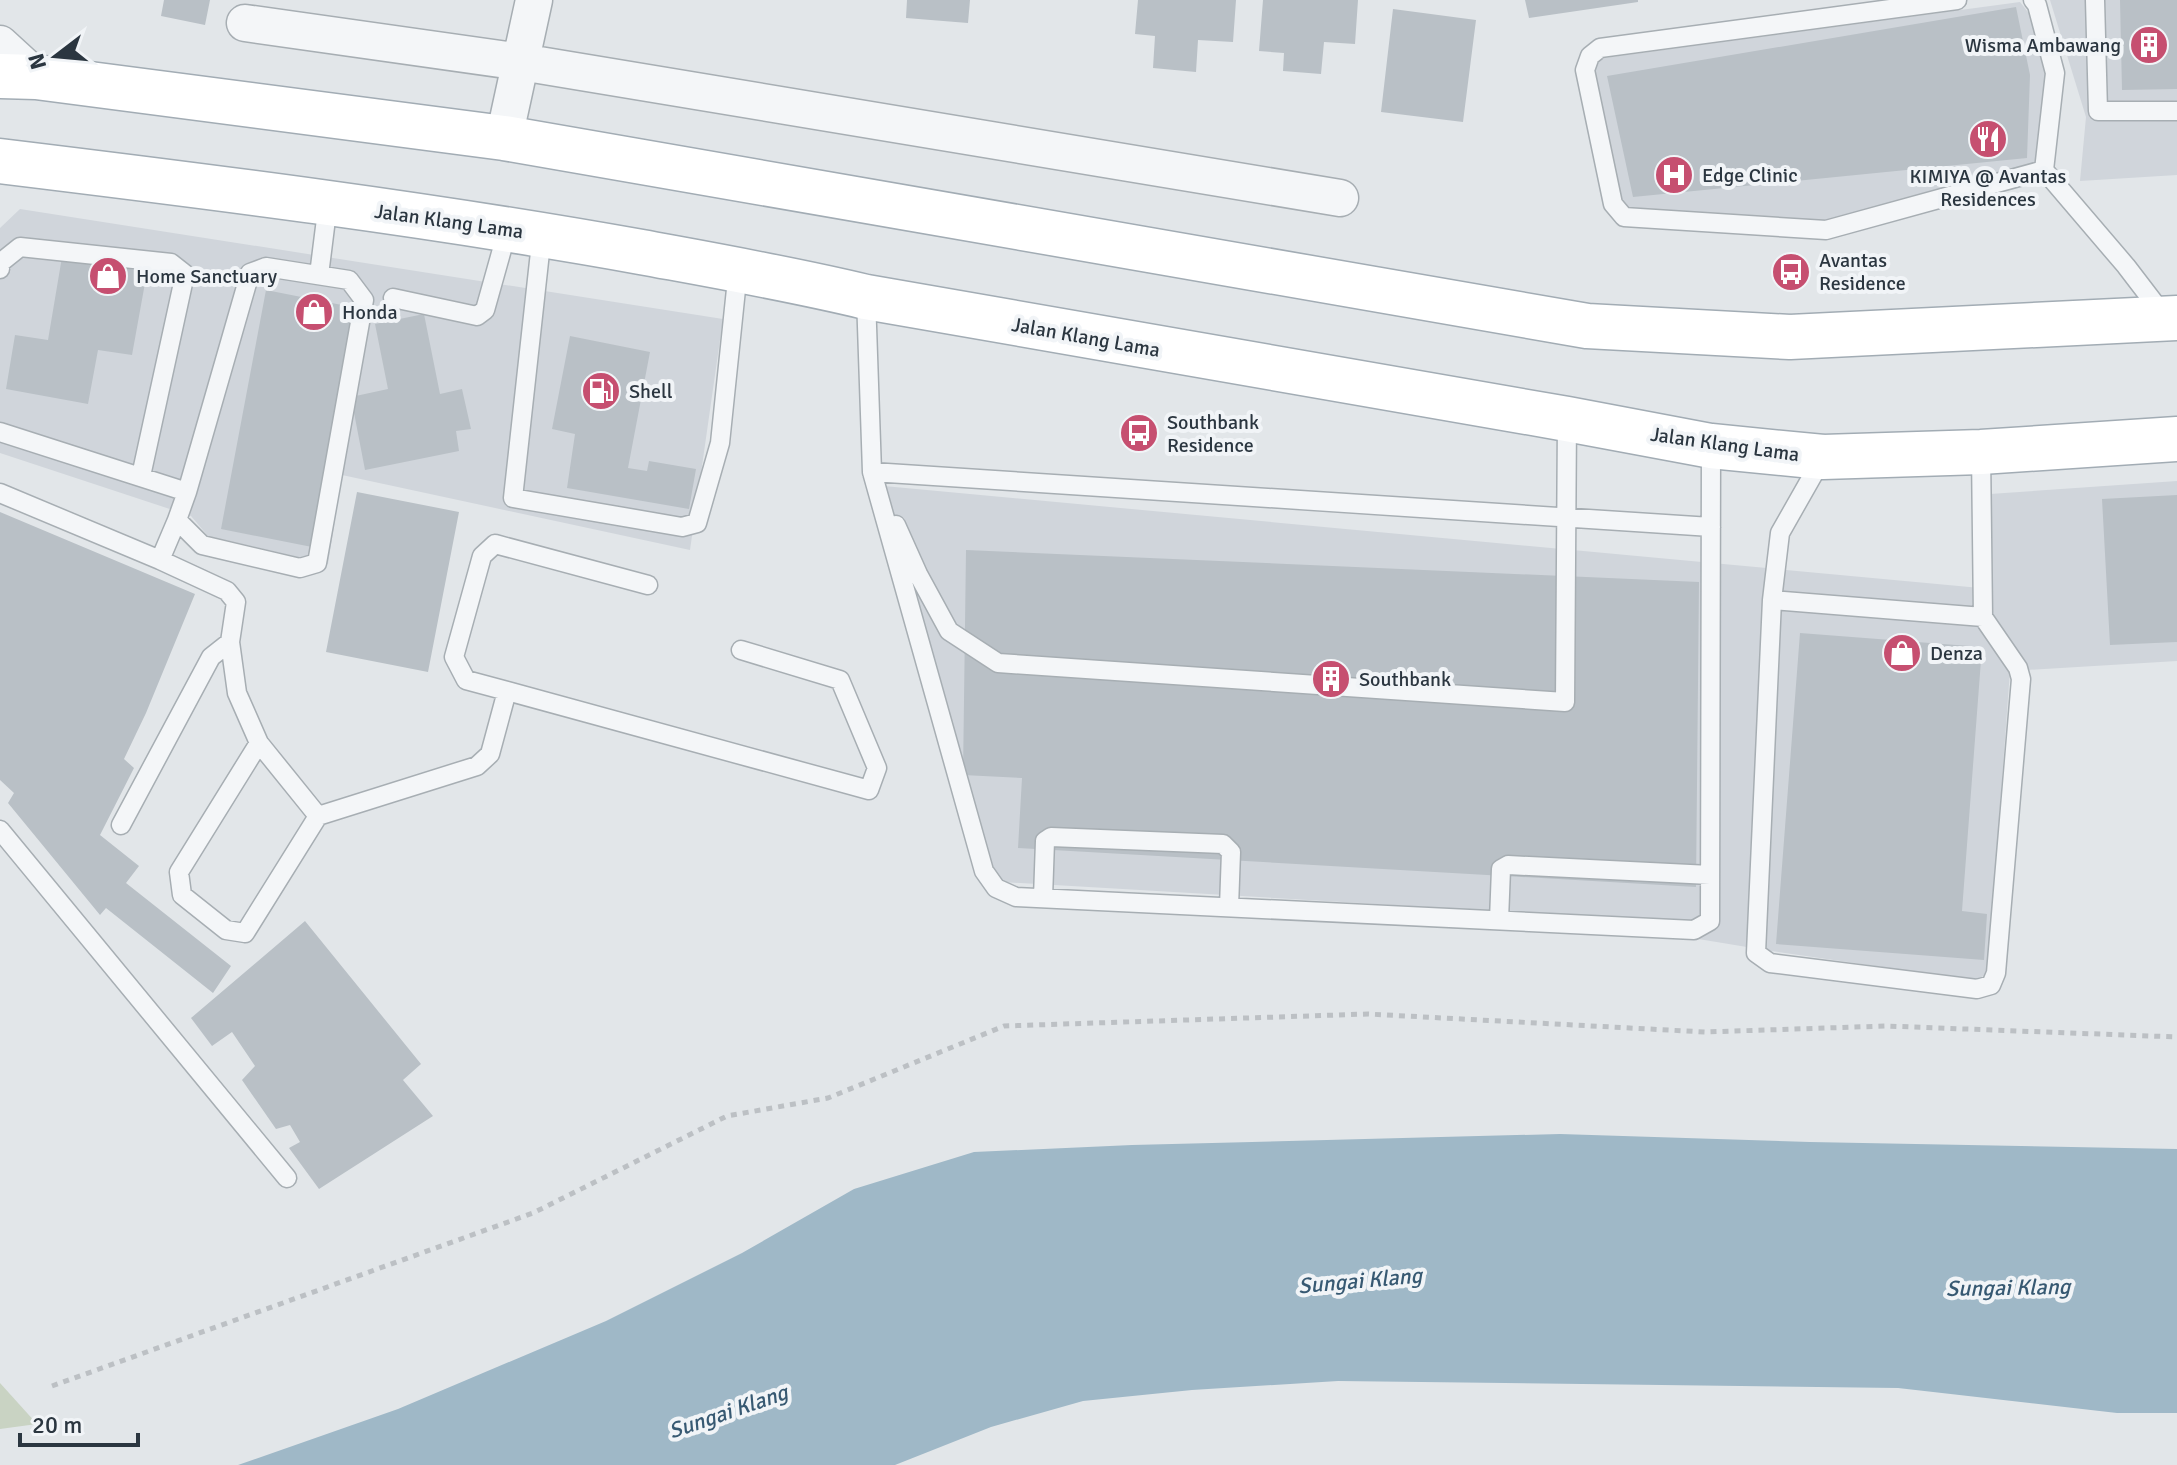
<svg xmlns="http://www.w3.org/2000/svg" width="2177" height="1465" font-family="Signika,sans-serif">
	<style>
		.built { fill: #d0d5db }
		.green { fill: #c9d3c3 }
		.water { fill: #9fb8c7 }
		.building { fill: #b9c0c6 }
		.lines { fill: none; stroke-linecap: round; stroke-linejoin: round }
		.lane-casing { stroke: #a7aeb3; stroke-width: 21 }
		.street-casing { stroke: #a7aeb3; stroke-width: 39 }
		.primary-casing { stroke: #a2acb4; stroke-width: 47 }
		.path { stroke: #bcc0c4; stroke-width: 5; stroke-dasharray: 6 6; stroke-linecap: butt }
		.lane { stroke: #f4f6f8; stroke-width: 18 }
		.street { stroke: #f4f6f8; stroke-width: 36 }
		.primary { stroke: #fff; stroke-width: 44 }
		.labels { text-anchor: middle; stroke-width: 8; stroke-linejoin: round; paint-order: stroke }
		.poi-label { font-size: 20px; fill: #2b3640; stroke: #f1f4f7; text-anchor: start }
		.street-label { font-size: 20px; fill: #2b3640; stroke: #f1f4f7 }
		.water-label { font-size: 22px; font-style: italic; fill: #375972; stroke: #f1f4f7 }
	</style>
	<rect width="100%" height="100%" fill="#e2e6e9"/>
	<path class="built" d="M 2050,0 L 2177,0 L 2177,175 L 2080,181 L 2086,117 Z
		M 2020,2 L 2031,16 L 2047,72 L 2037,165 L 1933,190 L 1823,222 L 1628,209 L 1621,200 L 1594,72 L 1597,62 L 1604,58 Z
		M 20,209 L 723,319 L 690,550 L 342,475 L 328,564 L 208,536 L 191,516 L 0,453 L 0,228 Z
		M 2177,481 L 2177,661 L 2010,671 L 1988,969 L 1984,976 L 1973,980 L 1765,950 L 1547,914 L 1003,882 L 991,863 L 884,486 L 1991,589 L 1990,494 Z"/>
	<path class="green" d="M 0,1383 L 37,1424 L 0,1429 Z"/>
	<path class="water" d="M 1560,1134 L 1810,1142 L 2177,1149 L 2177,1413 L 2117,1413 L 1898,1388 L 1338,1381 L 1192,1390 L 1083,1401 L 991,1427 L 895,1465 L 238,1465 L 398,1409 L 606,1321 L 742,1253 L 854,1189 L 974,1152 L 1132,1145 Z"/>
	<path class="building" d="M 164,0 L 210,0 L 205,25 L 161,16 Z
		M 907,0 L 970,0 L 968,23 L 906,18 Z
		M 1138,0 L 1236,0 L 1233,42 L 1198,40 L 1196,72 L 1153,68 L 1155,36 L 1135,34 Z
		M 1263,0 L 1358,0 L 1355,44 L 1324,42 L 1321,74 L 1283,71 L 1284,53 L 1259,51 Z
		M 1525,0 L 1638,0 L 1638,2 L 1529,18 Z
		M 2120,0 L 2177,0 L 2177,89 L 2122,90 Z
		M 2016,7 L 2030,75 L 2027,158 L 1633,197 L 1607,76 Z
		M 1393,9 L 1476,20 L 1463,122 L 1381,112 Z
		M 62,257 L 147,272 L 132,355 L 98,350 L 88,404 L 6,389 L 15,335 L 48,340 Z
		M 266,290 L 357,308 L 312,547 L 221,529 Z
		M 424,314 L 440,394 L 462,389 L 471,429 L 456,431 L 459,451 L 365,470 L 351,397 L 388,389 L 375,324 Z
		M 570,336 L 650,352 L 628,468 L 647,471 L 649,461 L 696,469 L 689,509 L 567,488 L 575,434 L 552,429 Z
		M 357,492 L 459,512 L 428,672 L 326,652 Z
		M 2177,495 L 2177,642 L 2110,645 L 2102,499 Z
		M 0,512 L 195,594 L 146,713 L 124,759 L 134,768 L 100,835 L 139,866 L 126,883 L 231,966 L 213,993 L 106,908 L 100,915 L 8,803 L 14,793 L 0,780 Z
		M 966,550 L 1699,582 L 1696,887 L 1018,848 L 1022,778 L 963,775 Z
		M 1800,633 L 1982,647 L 1962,911 L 1987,914 L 1984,960 L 1776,944 Z
		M 305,921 L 421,1064 L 403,1080 L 433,1116 L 319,1189 L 289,1148 L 300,1142 L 290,1125 L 276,1129 L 242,1080 L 255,1066 L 232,1032 L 212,1046 L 191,1018 Z"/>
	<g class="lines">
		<defs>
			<path id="lane" d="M 1957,0 L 1600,48 L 1590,56 L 1585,70 L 1613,204 L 1624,217 L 1826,230 L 2044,170
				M 2033,0 L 2037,5 L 2055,73 L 2044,170 L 2126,266 L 2165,317
				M 2095,0 L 2098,111 L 2177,111
				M 542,234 L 513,498 L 682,527 L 697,523 L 720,443 L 738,270
				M 266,267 L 349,280 L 364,300 L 317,563 L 300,568 L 202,545 L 177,520 L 187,492 L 250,273 Z
				M 0,269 L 0,263 L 20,247 L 171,263 L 185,274 L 141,476
				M 319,275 L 328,203
				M 866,297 L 872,472 L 984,871 L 996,888 L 1016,897 L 1694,930 L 1710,921 L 1711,446
				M 393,298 L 477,316 L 485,310 L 508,228
				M 0,432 L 187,492
				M 1822,459 L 1780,533 L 1772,600 L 1756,953 L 1770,963 L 1977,989 L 1991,985 L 1996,973 L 2021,679 L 2018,668 L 1983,617 L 1981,452
				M 872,472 L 1711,527
				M 0,493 L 160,560 L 227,591 L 236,602 L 230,642 L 237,693 L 259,743 L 318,816 L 245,933 L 226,930 L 182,895 L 179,872 L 259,743
				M 896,525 L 918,574 L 949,631 L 998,663 L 1565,702 L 1567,419
				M 160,560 L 177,520
				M 1772,600 L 1983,617
				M 507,691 L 466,680 L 454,657 L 482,556 L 495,544 L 648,585
				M 318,816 L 477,766 L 490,754 L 507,691 L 869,790 L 877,768 L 840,680 L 741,650
				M 121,825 L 211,657 L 230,642
				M 0,830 L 287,1178
				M 1043,898 L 1045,841 L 1051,837 L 1223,844 L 1231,852 L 1229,907
				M 1499,920 L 1501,869 L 1508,865 L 1710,875"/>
			<path id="street" d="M 245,23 L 521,62 L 1340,198
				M 0,44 L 36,77
				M 504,138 L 534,0"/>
			<path id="primary" d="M 0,76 L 36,77 L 504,138 L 1587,326 L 1790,337 L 2177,318
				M 0,161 C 214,187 429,214 641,252 C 717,266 792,279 866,297 L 1567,419 L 1711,446 L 1823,457 L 1981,452 L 2177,439"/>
		</defs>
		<use href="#lane" class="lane-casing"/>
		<use href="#street" class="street-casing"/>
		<use href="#primary" class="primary-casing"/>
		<path class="path" d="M 52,1386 L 533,1213 L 727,1116 L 828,1098 L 1004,1026 L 1368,1014 L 1705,1032 L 1886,1026 L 2177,1037"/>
		<use href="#lane" class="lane"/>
		<use href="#street" class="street"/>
		<use href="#primary" class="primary"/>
	</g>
	<defs>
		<symbol id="building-disc" viewBox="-11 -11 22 22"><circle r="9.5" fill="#c64f70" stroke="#f1f4f7"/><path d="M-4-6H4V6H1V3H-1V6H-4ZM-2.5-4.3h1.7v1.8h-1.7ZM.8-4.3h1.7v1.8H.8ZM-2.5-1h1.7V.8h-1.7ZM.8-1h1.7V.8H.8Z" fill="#fff"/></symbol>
		<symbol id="restaurant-disc" viewBox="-11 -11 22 22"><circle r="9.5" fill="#c64f70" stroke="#f1f4f7"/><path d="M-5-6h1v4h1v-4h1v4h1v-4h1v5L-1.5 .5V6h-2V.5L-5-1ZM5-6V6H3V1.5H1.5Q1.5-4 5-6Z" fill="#fff"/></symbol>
		<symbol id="hospital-disc" viewBox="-11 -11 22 22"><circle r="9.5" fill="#c64f70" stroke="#f1f4f7"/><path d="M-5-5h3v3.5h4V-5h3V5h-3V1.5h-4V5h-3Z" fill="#fff"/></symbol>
		<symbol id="bus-disc" viewBox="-11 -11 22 22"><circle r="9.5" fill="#c64f70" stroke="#f1f4f7"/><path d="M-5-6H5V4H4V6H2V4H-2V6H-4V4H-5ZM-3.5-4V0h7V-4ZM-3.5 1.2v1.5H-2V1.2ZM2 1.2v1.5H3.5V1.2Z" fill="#fff"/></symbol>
		<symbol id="shop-disc" viewBox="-11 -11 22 22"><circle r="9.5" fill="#c64f70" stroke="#f1f4f7"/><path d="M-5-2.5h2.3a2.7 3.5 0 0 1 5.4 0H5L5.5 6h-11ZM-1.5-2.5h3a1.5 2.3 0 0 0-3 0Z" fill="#fff"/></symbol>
		<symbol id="fuel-disc" viewBox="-11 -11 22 22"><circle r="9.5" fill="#c64f70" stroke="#f1f4f7"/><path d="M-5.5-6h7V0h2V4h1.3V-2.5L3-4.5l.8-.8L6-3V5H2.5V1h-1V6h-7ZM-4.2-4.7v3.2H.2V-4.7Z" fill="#fff"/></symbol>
	</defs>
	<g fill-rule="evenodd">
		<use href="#building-disc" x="2127" y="23" width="44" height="44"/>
		<use href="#restaurant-disc" x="1966" y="117" width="44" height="44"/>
		<use href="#hospital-disc" x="1652" y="153" width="44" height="44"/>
		<use href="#bus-disc" x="1769" y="250" width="44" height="44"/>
		<use href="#shop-disc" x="86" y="254" width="44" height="44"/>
		<use href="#shop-disc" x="292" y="290" width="44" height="44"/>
		<use href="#fuel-disc" x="579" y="369" width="44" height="44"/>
		<use href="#bus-disc" x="1117" y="411" width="44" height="44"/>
		<use href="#shop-disc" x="1880" y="631" width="44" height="44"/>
		<use href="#building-disc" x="1309" y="657" width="44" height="44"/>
	</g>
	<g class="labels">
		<g class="poi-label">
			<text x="2121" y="52" text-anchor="end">Wisma Ambawang</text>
			<text x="1702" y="182">Edge Clinic</text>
			<text x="1988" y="183" text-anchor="middle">KIMIYA @ Avantas<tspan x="1988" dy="23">Residences</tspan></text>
			<text x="1819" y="267">Avantas<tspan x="1819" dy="23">Residence</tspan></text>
			<text x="136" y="283">Home Sanctuary</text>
			<text x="342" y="319">Honda</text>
			<text x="629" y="398">Shell</text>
			<text x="1167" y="429">Southbank<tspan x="1167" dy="23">Residence</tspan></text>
			<text x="1930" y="660">Denza</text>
			<text x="1359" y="686">Southbank</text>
		</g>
		<g class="street-label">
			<text transform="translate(449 221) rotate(8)" y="7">Jalan Klang Lama</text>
			<text transform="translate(1086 337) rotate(10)" y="7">Jalan Klang Lama</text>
			<text transform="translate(1725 444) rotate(8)" y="7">Jalan Klang Lama</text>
		</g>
		<g class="water-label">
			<text transform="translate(1360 1280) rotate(-5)" y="8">Sungai Klang</text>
			<text transform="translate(2008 1287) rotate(-1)" y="8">Sungai Klang</text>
			<text transform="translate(728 1411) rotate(-19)" y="8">Sungai Klang</text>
		</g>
	</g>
	<g transform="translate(56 56) rotate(254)" stroke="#f1f4f7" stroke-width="6" paint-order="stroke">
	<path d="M0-6L14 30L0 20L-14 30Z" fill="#2b3640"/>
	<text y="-12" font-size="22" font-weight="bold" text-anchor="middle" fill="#2b3640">N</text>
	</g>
	<path d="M20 1433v12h118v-12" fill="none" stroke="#2b3640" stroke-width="4"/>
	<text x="32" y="1433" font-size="24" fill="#2b3640" stroke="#f1f4f7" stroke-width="6" paint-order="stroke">20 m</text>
</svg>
